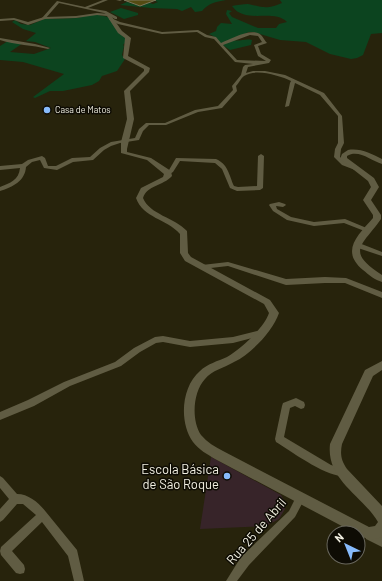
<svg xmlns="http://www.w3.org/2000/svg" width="382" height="581" font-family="Barlow,sans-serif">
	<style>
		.education { fill: #372429 }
		.green { fill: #0c441f }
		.building { fill: #544b13; stroke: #7c785e }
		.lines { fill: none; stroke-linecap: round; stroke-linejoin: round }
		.minor { fill: #605c43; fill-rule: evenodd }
		.tertiary { fill: #605c43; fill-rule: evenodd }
		.poi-dot { fill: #87bbfc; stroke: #0e0c04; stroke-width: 1.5 }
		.labels { text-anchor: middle; stroke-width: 3; stroke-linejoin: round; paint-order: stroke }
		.far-poi-label { font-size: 9px; fill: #f2f0e2; stroke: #0e0c04; text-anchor: start }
		.near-poi-label { font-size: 13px; fill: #f2f0e2; stroke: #0e0c04; text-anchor: end }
		.near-street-label { font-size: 13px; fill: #f2f0e2; stroke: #0e0c04 }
	</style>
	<rect width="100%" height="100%" fill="#27230c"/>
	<path class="education" d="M 211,457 L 281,495 L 285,502 L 285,509 L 279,519 L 266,526 L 200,529 Z"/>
	<path class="green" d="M 131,0 L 141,0 L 153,4 L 158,2 L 152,0 L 226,0 C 215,2 209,3 202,11 L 195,12 L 191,7 L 182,11 L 177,9 L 151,8 L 120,5 L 127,2 L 140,6 L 144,5 Z
		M 280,0 L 382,0 L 382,33 L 371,34 L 363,55 L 357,58 L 351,59 L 330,54 L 306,42 L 280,40 L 253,32 L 249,32 L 231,39 C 238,43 244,38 252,40 L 251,45 L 230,50 L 218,42 L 217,38 L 209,34 L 216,31 L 217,27 L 221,23 L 232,24 L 226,14 L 227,10 L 232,11 L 229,13 L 232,17 L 258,28 L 276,28 L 279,24 L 287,22 C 273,8 245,25 232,6 C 237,5 243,4 248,4 C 263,7 266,10 282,3 Z
		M 121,8 L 138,13 L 138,15 L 124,19 L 110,12 Z
		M 94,14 L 108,17 L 125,38 L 125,43 L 123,45 L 124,46 L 122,55 L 125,59 L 117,71 L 102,76 L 99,81 L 92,85 L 63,91 L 50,91 L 35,98 L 33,97 L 64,74 L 23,62 L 0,60 L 0,46 L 8,41 L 23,43 L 10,52 L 34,54 L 51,48 L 35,42 L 26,41 L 36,33 L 23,29 L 12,22 L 15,20 L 21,24 L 30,25 L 44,19 L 77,18 Z"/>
	<path class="building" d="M 124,0 L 156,0 L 140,6 Z"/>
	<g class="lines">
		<path class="minor" d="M 103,0 L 108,0 L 88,8 L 106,11 L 117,17 L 117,19 L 115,19 L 104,13 L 59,3 L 45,19 L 42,18 L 57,1 L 85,7 Z
			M 116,0 L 122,0 L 120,1 Z
			M 111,18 L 120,22 L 162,32 L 198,30 L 207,35 L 216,37 L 221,43 C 231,39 252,27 261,35 C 263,37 265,41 267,43 L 258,46 L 261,54 L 271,60 L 269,63 L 248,67 L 246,73 L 253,71 L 265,71 L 285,75 L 324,93 L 342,116 L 344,143 L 341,149 L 340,157 L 346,163 L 358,168 L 355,170 L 342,165 L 334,157 L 335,149 L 338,143 L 338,116 L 320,95 L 295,83 L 289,106 L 285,107 L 290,83 L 291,81 C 280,76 256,68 244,76 C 241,78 239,83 236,86 L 237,91 L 222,108 L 198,112 L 166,125 L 149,125 L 143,131 L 139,140 L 120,143 L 111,146 L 104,150 L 93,160 L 73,162 L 57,170 L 44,168 L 40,160 L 32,162 L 26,167 C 25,181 13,187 0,191 L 0,187 C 10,183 19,180 20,168 L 0,170 L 0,166 L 22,164 L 28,160 L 42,156 L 45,158 L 48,166 L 56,166 L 72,158 L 90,157 L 100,148 L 111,142 L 135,138 L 139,129 L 146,123 L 165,123 L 195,110 L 218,106 L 233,90 L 232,86 L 241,75 L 243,67 L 245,65 L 253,64 L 235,62 L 214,39 L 205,37 L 197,32 L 162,34 L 118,24 L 110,20 L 109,19 ZM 250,35 L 258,36 L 262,42 L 254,45 L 258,56 L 266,61 L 237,60 L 223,45 Z
			M 0,38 L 35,44 L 50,48 L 48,49 C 32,45 16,45 0,40 Z
			M 261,154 L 264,156 L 263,188 L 260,190 L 237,191 L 230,188 L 222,169 L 215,163 L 180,161 L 173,172 L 168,175 L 165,173 L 169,170 L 176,158 L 216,159 C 228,164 229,175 234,186 L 238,187 L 257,186 L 258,156 Z
			M 279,202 L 285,204 L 286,205 L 283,207 L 276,206 L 277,209 L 291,217 L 314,222 L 345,219 L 369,229 L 370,230 L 367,232 L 344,223 L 314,226 L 287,220 L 273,211 L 269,205 L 270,204 Z
			M 355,243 L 359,243 L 382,252 L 382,256 L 355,247 L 354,245 Z
			M 228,262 L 286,279 L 325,277 L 346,278 L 382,292 L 382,298 L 345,283 L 325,283 L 286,285 L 228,266 L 202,269 L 199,267 L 202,265 Z
			M 261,330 L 264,331 L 265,333 L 264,335 L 233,343 L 190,347 L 163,342 L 156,343 L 140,352 L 121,366 L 70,386 L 34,406 L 0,420 L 0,412 L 28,400 L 64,382 L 115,362 L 134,348 L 155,337 L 163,336 L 190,341 L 233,337 Z
			M 296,398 L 304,402 L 305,405 L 304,408 L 301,409 L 295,406 L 290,408 L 284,437 L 331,465 L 345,469 L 347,472 L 345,475 C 332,481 289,450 276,442 L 275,439 L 282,406 L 283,403 Z
			M 0,476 L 3,478 L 17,494 C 29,494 39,503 46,512 L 77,550 L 84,581 L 74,581 L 68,556 L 42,522 L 12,551 L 24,565 L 25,569 L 24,573 L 20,574 L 16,573 L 1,555 L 0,551 L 1,547 L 36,515 L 23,504 L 17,504 L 3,520 L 0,522 L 0,509 L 9,499 L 0,488 Z
			M 300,493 L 303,495 L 305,498 L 295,517 L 249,565 L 237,581 L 226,581 L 241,557 L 289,511 L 297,495 Z
			M 370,530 L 382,536 L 382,547 L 366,539 L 365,535 L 366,531 Z"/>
		<path class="tertiary" d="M 97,13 L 110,14 L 122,31 L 131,38 L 128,56 L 150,68 L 149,72 L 130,91 L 134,119 L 127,149 L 127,152 L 151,158 L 171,171 L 172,176 C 163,186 147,185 143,198 C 149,214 175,218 187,231 L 188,253 L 191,257 L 270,300 L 279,313 C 273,331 251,354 234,362 C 224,368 212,370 205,379 C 193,392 191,420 201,435 C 207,442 215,447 223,451 L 369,527 L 375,526 L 378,522 C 362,495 326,480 330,444 L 365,370 L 382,361 L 382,370 L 373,376 L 342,444 C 340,454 341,460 347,469 L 382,506 L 382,537 C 373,541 366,539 358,535 L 358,533 L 355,533 L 215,459 C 207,454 199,450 193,442 C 179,423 181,387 200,371 C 207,364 218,361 227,357 C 241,349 264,328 269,313 L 264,304 L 185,261 L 180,253 L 180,234 C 167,219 143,218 136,198 L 141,188 L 163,177 L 164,174 L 147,160 L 121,153 L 121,142 L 127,119 L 124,91 L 144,71 L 144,69 L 123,58 L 125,38 L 118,33 L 107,16 L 97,15 L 76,18 L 45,19 L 28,25 L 14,20 L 0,21 L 0,19 L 14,18 L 28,22 L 44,17 L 76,16 Z
			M 348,150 C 361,148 371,154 382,159 L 382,164 C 371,161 359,149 347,156 L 347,158 L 374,178 L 379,187 L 371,200 L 381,215 L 381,219 C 362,246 345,251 382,275 L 382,282 C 375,280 369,275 363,270 C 340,251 358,235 373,218 L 373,215 L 363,200 L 371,187 L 368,181 L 340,159 L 342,154 Z"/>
	</g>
	<g class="poi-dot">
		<circle cx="47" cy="110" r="4"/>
		<circle cx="227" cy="476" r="4"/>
	</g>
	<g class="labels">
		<g class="far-poi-label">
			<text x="55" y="113">Casa de Matos</text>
		</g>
		<g class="near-poi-label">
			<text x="219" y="474">Escola Básica<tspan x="219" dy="15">de São Roque</tspan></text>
		</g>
		<g class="near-street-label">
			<text transform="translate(256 531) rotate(-49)" y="5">Rua 25 de Abril</text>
		</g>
	</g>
	<g transform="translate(346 545) rotate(317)"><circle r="19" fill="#0e0c04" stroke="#69675d"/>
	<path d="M0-3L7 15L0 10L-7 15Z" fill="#87bbfc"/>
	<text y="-6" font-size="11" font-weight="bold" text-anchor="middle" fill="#f2f0e2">N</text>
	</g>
</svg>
